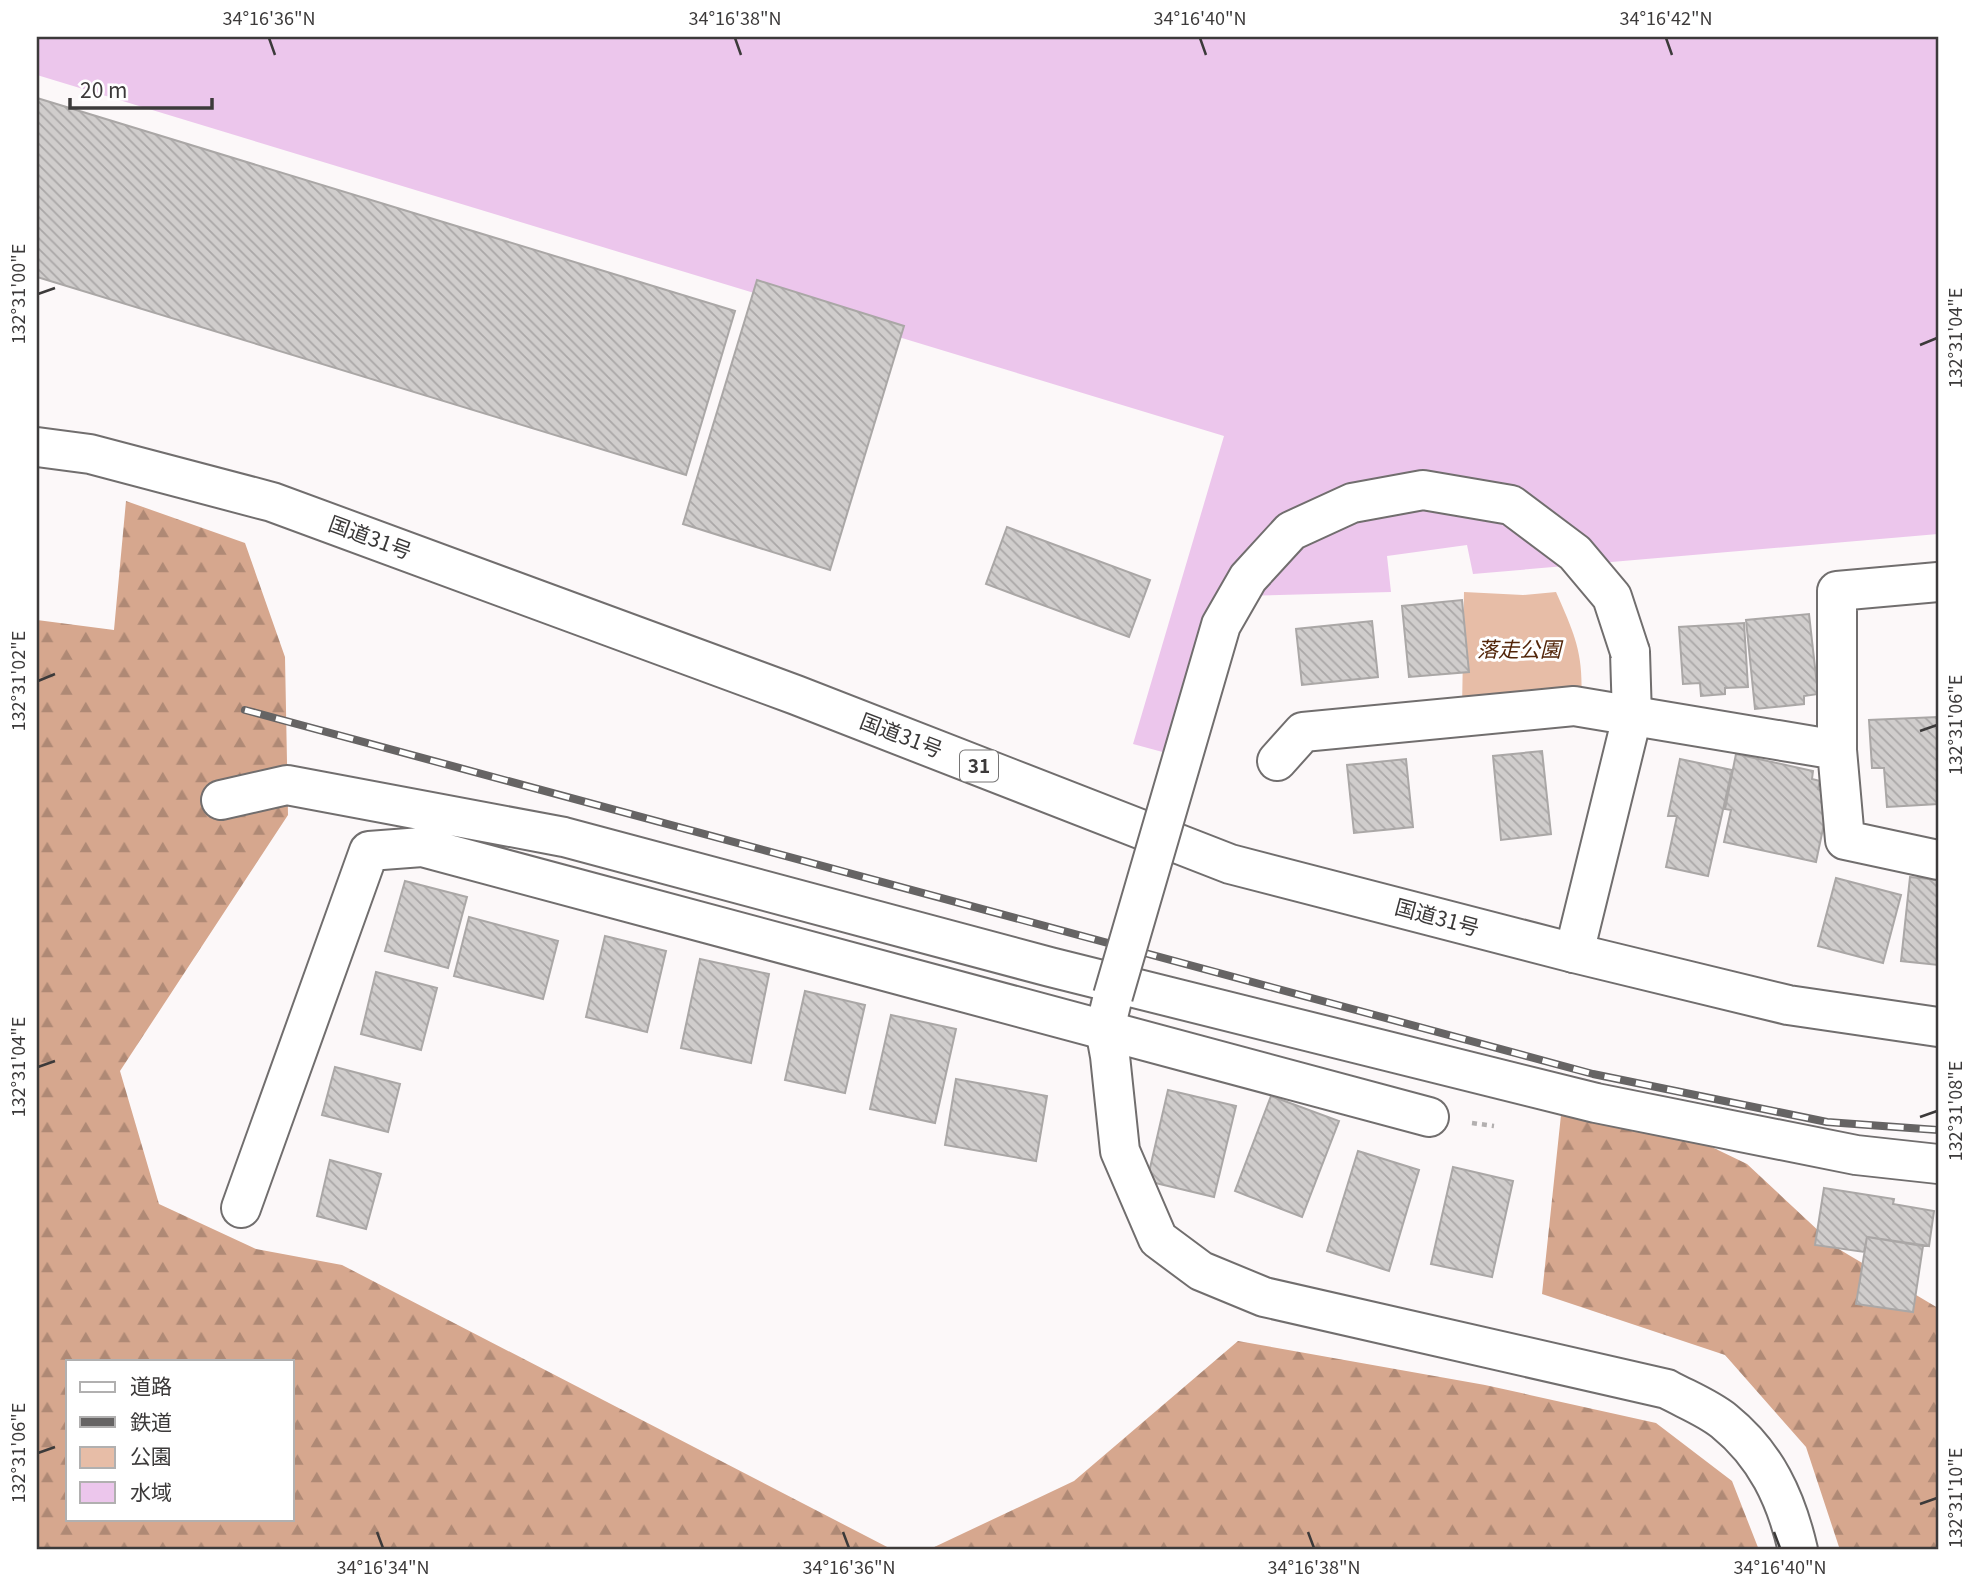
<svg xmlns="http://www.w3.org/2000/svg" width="1975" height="1587" font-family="Georgia,'Noto Sans JP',serif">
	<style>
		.forest { fill: url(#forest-firs); fill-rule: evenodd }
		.park { fill: #e7bda7 }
		.water { fill: #ecc6ec }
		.building { fill: url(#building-back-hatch); stroke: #aaa7a6; stroke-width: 2 }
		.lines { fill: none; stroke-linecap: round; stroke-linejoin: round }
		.street-casing { stroke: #716e6e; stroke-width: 42 }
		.secondary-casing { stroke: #716e6e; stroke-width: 42 }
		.highway-casing { stroke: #716e6e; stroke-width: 42 }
		.path { stroke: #b3b0b0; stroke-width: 4.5; stroke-dasharray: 5 5; stroke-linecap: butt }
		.street { stroke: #fff; stroke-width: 38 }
		.secondary { stroke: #fff; stroke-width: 38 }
		.highway { stroke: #fff; stroke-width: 38 }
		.rail-casing { stroke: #666464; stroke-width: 8 }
		.rail { stroke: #fff; stroke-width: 5; stroke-dasharray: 16; stroke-linecap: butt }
		.secondary-bridge-casing { stroke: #716e6e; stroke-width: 42; stroke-linecap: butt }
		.secondary-bridge { stroke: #fff; stroke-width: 38 }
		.ticks { fill: none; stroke: #3c3a3a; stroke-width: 2.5 }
		.labels { text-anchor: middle; stroke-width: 6; stroke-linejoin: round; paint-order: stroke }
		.shield { fill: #fff; stroke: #767575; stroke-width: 2 }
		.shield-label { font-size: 19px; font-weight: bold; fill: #3c3a3a }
		.street-label { font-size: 21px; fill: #3c3a3a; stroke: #fff }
		.park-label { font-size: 21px; font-style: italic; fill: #522509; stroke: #fff }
		.neatline { fill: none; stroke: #3c3a3a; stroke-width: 2.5 }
		.ticks-label { font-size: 18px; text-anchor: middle; fill: #3c3a3a }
	</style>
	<defs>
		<pattern id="forest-firs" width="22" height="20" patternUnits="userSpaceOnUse" patternTransform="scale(1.75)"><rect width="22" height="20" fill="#d6a78e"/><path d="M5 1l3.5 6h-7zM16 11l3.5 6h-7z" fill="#af8975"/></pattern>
		<pattern id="building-back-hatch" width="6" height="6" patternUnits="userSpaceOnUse" patternTransform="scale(1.75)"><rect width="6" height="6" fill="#d0cdcc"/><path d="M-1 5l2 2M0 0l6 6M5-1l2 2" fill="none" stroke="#aaa7a7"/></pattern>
	</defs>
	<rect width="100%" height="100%" fill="#fcf8f9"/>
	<path class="forest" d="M 126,501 L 245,543 L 285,657 L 288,815 L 120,1071 L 159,1204 L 256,1249 L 342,1265 L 893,1550 L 37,1550 L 37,620 L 114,630 ZM 68,1361 L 292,1361 L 292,1519 L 68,1519 Z
		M 1633,1109 L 1747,1164 L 1837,1248 L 1938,1308 L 1938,1550 L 1840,1550 L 1806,1447 L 1725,1355 L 1542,1294 L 1561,1115 Z
		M 1238,1341 L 1485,1385 L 1656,1423 L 1732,1481 L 1759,1550 L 928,1550 L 1074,1481 Z"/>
	<path class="park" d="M 1464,592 L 1523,595 L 1556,592 C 1575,635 1584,654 1581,702 L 1462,710 Z"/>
	<path class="water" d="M 37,37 L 1938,37 L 1938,534 L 1473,574 L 1467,545 L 1387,556 L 1391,592 L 1239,596 L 1170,754 L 1133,744 L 1224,436 L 37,75 Z"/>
	<path class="building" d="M 37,98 L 735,311 L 686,475 L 37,277 Z
		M 757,280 L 904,326 L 830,570 L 683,524 Z
		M 1007,527 L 1150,580 L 1129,637 L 986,584 Z
		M 1462,600 L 1469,672 L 1409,677 L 1402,606 Z
		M 1809,614 L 1818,694 L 1804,696 L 1804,704 L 1755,709 L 1746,620 Z
		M 1372,621 L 1378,677 L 1302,685 L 1296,629 Z
		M 1744,623 L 1748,687 L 1725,688 L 1725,694 L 1701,696 L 1700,683 L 1683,684 L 1679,627 Z
		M 1937,717 L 1938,804 L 1887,807 L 1884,768 L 1872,768 L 1869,720 Z
		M 1542,751 L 1551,834 L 1501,840 L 1493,756 Z
		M 1736,754 L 1813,771 L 1812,779 L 1820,781 L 1818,789 L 1827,793 L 1828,805 L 1816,862 L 1724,842 L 1731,810 L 1725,809 Z
		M 1406,759 L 1413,827 L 1354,833 L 1347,765 Z
		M 1680,759 L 1732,770 L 1708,876 L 1666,867 L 1677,816 L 1668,816 Z
		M 1910,877 L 1938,880 L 1938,965 L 1901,961 Z
		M 1836,878 L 1901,895 L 1883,963 L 1818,946 Z
		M 405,881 L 467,897 L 448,968 L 385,951 Z
		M 469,917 L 558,941 L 543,999 L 454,976 Z
		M 605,936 L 666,951 L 647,1032 L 586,1017 Z
		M 700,959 L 769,974 L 751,1063 L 681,1048 Z
		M 376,972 L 437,988 L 421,1050 L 361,1034 Z
		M 805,991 L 865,1005 L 845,1093 L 785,1080 Z
		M 891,1015 L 956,1029 L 935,1123 L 870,1109 Z
		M 335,1067 L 400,1084 L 388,1132 L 322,1115 Z
		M 956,1079 L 1047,1096 L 1036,1161 L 945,1145 Z
		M 1168,1090 L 1236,1106 L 1214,1197 L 1147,1181 Z
		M 1271,1096 L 1339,1121 L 1302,1217 L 1235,1191 Z
		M 1358,1151 L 1419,1170 L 1389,1271 L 1327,1251 Z
		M 330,1160 L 381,1174 L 366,1229 L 317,1216 Z
		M 1453,1167 L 1513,1181 L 1492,1277 L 1431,1264 Z
		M 1824,1188 L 1894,1199 L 1893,1204 L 1934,1211 L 1929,1246 L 1867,1237 L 1864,1252 L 1815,1245 Z
		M 1867,1237 L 1923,1246 L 1913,1312 L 1856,1304 Z"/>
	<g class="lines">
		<defs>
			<path id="street" d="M 1938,582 L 1837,591 L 1837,750 L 1845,840 L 1938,860
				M 1277,761 L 1303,732 L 1574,706 L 1837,750
				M 221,800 L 287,785 L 564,837 L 1050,967 L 1596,1103 L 1856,1155 L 1938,1164
				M 241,1208 L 369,851 L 422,847 L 1429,1117"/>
			<path id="secondary" d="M 1574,953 L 1632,717 L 1630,652
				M 1113,996 L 1105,1029 L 1110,1056 L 1120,1151 L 1158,1239 L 1201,1271 L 1264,1297 L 1667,1389 C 1685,1399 1708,1408 1724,1421 C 1766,1455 1786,1498 1798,1550"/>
			<path id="highway" d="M 37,447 L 90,454 L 272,502 L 796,695 L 1230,864 L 1574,953 L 1788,1005 L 1938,1027"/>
		</defs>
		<use href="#street" class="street-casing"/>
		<use href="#secondary" class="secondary-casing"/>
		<use href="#highway" class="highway-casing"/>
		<path class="path" d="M 1472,1123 L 1494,1126"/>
		<use href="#street" class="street"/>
		<use href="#secondary" class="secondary"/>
		<use href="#highway" class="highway"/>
		<defs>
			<path id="rail" d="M 245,710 L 1593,1074 L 1827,1122 L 1938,1130"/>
		</defs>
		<use href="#rail" class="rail-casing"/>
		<use href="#rail" class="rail"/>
		<defs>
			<path id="secondary-bridge" d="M 1113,996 L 1221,625 L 1248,578 L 1291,531 L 1352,503 L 1423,490 L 1511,505 L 1575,553 L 1612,597 L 1630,652"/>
		</defs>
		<use href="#secondary-bridge" class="secondary-bridge-casing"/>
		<use href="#secondary-bridge" class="secondary-bridge"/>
	</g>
	<path class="ticks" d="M 269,38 L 275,55M 735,38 L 741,55M 1200,38 L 1206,55M 1666,38 L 1672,55M 38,294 L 55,288M 1920,345 L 1937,338M 38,681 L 55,674M 1920,731 L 1937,725M 38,1067 L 55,1061M 1920,1117 L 1937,1111M 38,1453 L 55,1447M 1920,1504 L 1937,1498M 377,1532 L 383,1548M 843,1532 L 849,1548M 1308,1532 L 1314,1548M 1774,1532 L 1780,1548"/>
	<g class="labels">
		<rect class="shield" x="960" y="750.5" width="38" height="31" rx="5"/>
		<g class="shield-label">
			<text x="979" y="773">31</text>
		</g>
		<g class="street-label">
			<text transform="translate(370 538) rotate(20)" y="7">国道31号</text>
			<text transform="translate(901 736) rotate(21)" y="7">国道31号</text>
			<text transform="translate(1437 918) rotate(15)" y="7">国道31号</text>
		</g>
		<g class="park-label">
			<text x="1519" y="657">落走公園</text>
		</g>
	</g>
	<rect width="1975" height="1587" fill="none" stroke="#ffffff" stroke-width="77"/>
	<rect x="66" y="1360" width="228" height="161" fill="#ffffff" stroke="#b1b0b0" stroke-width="2"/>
	<rect x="80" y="1382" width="35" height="10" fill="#ffffff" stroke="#b1b0b0" stroke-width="2"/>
	<text x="130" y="1394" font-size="21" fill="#3c3a3a">道路</text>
	<rect x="80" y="1417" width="35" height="10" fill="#666464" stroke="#b1b0b0" stroke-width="2"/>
	<text x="130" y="1430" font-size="21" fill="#3c3a3a">鉄道</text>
	<rect x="80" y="1447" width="35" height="21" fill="#e7bda7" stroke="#b1b0b0" stroke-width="2"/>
	<text x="130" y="1464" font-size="21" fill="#3c3a3a">公園</text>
	<rect x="80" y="1482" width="35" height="21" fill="#ecc6ec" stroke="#b1b0b0" stroke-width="2"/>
	<text x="130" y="1500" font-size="21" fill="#3c3a3a">水域</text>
	<path d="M70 98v10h142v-10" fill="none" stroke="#3c3a3a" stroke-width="3.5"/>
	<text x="80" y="98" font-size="21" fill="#3c3a3a" stroke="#ffffff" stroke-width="5" paint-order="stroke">20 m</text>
	<rect x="38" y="38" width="1899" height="1510" class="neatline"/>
	<g class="ticks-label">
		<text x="269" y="25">34°16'36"N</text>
		<text x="735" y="25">34°16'38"N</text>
		<text x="1200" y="25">34°16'40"N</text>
		<text x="1666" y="25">34°16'42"N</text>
		<text transform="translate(19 294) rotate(-90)" y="6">132°31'00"E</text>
		<text transform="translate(1956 338) rotate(-90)" y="6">132°31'04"E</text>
		<text transform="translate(19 681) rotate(-90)" y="6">132°31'02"E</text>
		<text transform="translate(1956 725) rotate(-90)" y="6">132°31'06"E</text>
		<text transform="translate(19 1067) rotate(-90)" y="6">132°31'04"E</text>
		<text transform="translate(1956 1111) rotate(-90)" y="6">132°31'08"E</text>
		<text transform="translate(19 1453) rotate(-90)" y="6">132°31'06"E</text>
		<text transform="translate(1956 1498) rotate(-90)" y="6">132°31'10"E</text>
		<text x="383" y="1574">34°16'34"N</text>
		<text x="849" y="1574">34°16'36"N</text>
		<text x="1314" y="1574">34°16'38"N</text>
		<text x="1780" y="1574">34°16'40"N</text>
	</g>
</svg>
